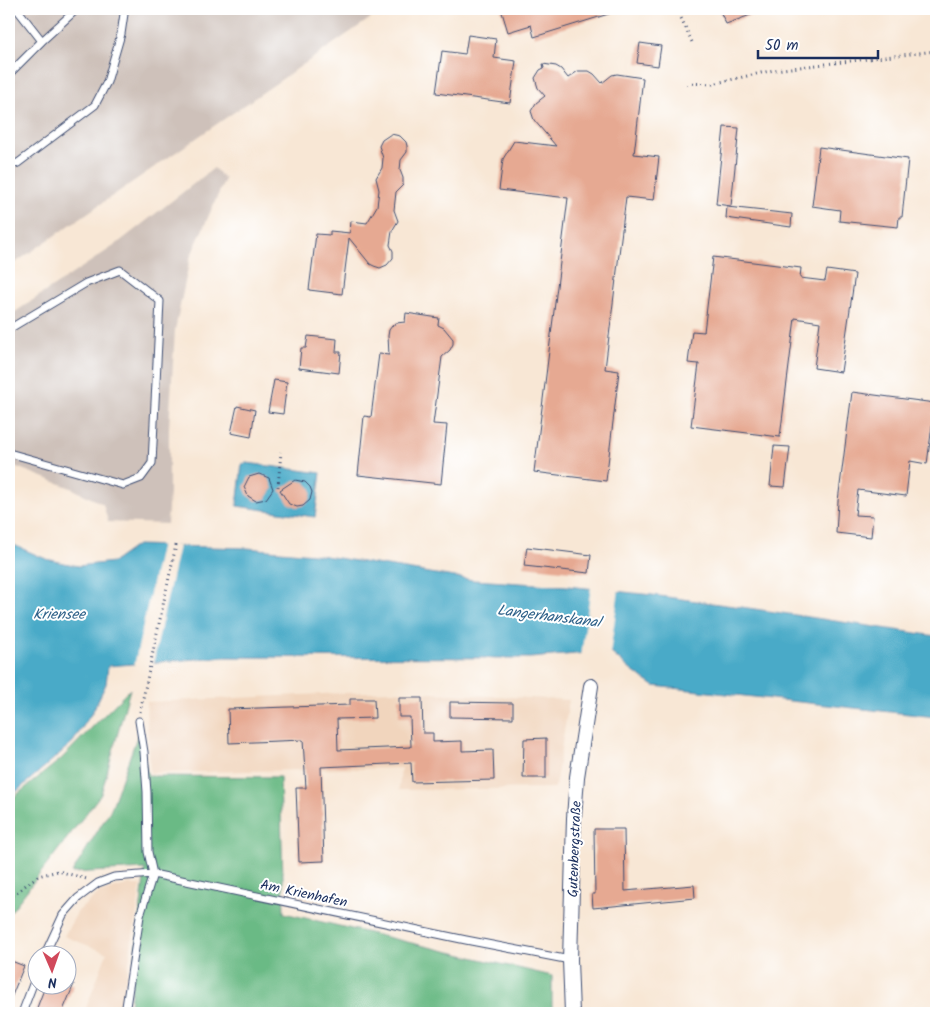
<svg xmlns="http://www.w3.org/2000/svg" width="945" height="1022" font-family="Kalam,sans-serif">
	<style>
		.built { fill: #f1d5bd }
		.industrial { fill: #cec1ba }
		.forest { fill: #6aba85; stroke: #427472 }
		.water { fill: #48aac8; stroke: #326c93 }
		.pier { fill: #f8e7d5 }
		.building { fill: #e6a992 }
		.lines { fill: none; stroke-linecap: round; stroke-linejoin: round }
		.lane-casing { stroke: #3c4b70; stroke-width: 9 }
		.street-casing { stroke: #3c4b70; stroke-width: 16 }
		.path { stroke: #3c4b70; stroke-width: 3; stroke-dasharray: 1 4; stroke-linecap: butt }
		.lane { stroke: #fff; stroke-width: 7 }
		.street { stroke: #fff; stroke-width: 14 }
		.labels { text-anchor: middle; stroke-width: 4; stroke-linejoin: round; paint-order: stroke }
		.street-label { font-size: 14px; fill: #1b2f5e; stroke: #fff }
		.water-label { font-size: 15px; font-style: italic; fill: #2d6088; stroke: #fff }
	</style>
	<rect width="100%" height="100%" fill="#fff"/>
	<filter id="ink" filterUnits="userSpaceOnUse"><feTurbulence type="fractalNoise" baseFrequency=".02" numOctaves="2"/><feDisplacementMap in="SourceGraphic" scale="10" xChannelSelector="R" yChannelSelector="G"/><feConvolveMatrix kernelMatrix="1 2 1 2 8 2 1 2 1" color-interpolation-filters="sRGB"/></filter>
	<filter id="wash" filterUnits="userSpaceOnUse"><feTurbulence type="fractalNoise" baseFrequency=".0096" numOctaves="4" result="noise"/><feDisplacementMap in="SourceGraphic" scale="20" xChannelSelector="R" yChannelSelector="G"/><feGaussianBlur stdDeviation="1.12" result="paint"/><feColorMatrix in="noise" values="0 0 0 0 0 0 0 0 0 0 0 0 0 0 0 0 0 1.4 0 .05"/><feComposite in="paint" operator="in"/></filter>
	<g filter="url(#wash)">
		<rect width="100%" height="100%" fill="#f8e7d5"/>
		<path class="built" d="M 391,691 L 569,700 L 555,788 L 399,790 L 401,768 L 150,773 L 146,702 Z
			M 126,885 L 141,885 L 121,1013 L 84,1013 L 107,953 L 64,936 L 78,911 L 99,893 Z"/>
		<path class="industrial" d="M 9,9 L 384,9 L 9,267 Z
			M 214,168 L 225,179 L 190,258 L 175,330 L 169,428 L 169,492 L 167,524 L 108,522 L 103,504 L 71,488 L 9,464 L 9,316 L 114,246 Z"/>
		<path class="forest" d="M 130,689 L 101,794 L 9,914 L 9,801 L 61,759 Z
			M 138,734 L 148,776 L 280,777 L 284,913 L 552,976 L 552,1013 L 129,1013 L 145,869 L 72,873 L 111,809 Z"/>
		<path class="water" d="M 247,463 L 321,473 L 315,517 L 237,506 L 242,464 Z
			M 9,543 L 46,559 L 78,566 L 113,562 L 137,545 L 247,548 L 313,554 L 473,580 L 567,586 L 652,595 L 748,608 L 936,636 L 936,717 L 654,686 L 632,671 L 609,651 L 530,658 L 221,657 L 108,666 L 106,684 L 93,711 L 73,742 L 9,798 Z"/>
		<path class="pier" d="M 161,543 L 179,546 L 162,622 L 153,665 L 134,666 Z
			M 591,586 L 619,589 L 610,655 L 581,656 Z"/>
		<g id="blocks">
			<path class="building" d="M 501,9 L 615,9 L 615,12 L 534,37 L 531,25 L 508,32 Z
				M 719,9 L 764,9 L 764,10 L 726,24 Z
				M 468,35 L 496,39 L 494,58 L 516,61 L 510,103 L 436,93 L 442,51 L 465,54 Z
				M 640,43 L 661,46 L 658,66 L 637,63 Z
				M 543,64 L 556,66 L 561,69 L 568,78 L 578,71 L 589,71 L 594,74 L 602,83 L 612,75 L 617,74 L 643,78 L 634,154 L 659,157 L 654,200 L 626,197 L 605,369 L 619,371 L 606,481 L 534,472 L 568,198 L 499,190 L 503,159 L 514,141 L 556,146 L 534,120 L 531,111 L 536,103 L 545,96 L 538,88 L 535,78 L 540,70 L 544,68 Z
				M 724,127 L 739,128 L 731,206 L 716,204 Z
				M 391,134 L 400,136 L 406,142 L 407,146 L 407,152 L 401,160 L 400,170 L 403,178 L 403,185 L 396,192 L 394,210 L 398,221 L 392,231 L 390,245 L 393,251 L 393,258 L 387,265 L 380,268 L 374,266 L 370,264 L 349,238 L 342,294 L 309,290 L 316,234 L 330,235 L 330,231 L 350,233 L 351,221 L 367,223 L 377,206 L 379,190 L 376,178 L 382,168 L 383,158 L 379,146 L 382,140 Z
				M 819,147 L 908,159 L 902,217 L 899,217 L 898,227 L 839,221 L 840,210 L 812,206 Z
				M 727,207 L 792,214 L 791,227 L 726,218 Z
				M 713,257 L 801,268 L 800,278 L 825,281 L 827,270 L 855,274 L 841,372 L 814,368 L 820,322 L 795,318 L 780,437 L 691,426 L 699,364 L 688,363 L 692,331 L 704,332 Z
				M 406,313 L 439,318 L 438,325 L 444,328 L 453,339 L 453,344 L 450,350 L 442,357 L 433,424 L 447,425 L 441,484 L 358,475 L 364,416 L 371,417 L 379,354 L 389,355 L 388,336 L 389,330 L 392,326 L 396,323 L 405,322 Z
				M 308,336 L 337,339 L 336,352 L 341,352 L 339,373 L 299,368 L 301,348 L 306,348 Z
				M 274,380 L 287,382 L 283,414 L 268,412 Z
				M 852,392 L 935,403 L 927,464 L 910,461 L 906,496 L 858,490 L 855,515 L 873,516 L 871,537 L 836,533 L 838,501 Z
				M 237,406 L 255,410 L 251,437 L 231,433 Z
				M 774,446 L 790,447 L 785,487 L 770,486 Z
				M 259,474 L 269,478 L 273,489 L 266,499 L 256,501 L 248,496 L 244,487 L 249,477 Z
				M 295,480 L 305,482 L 310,487 L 312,492 L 310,500 L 303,506 L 297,507 L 289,504 L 280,490 Z
				M 527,547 L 591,555 L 589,573 L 524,566 Z
				M 399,698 L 422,698 L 423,733 L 433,733 L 433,742 L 462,741 L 462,751 L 493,750 L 494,780 L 412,782 L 411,763 L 321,767 L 324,861 L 299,862 L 296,788 L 306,788 L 303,740 L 229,743 L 228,709 L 350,705 L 350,699 L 374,699 L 375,718 L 337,719 L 338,750 L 411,747 L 410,717 L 399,717 Z
				M 450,702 L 513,703 L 513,718 L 450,717 Z
				M 546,738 L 546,778 L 523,778 L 524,739 Z
				M 594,829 L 624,829 L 625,891 L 694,885 L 695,898 L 593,908 L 592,894 L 595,894 Z
				M 9,960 L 24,966 L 9,1003 Z
				M 46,984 L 74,984 L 62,1013 L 35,1013 Z"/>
		</g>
	</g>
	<g filter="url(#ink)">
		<use href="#blocks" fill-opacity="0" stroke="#3c4b70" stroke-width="1"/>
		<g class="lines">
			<defs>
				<path id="lane" d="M 17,9 L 42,41
					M 9,74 L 42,41 L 77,9
					M 9,165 L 18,163 L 95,105 L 107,82 L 121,34 L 124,14 L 122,9
					M 9,329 L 86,283 L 120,270 L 160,301 L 152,463 L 141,478 L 123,485 L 9,453
					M 45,954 L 63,915 L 78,898 L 98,883 L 114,877 L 153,874 L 466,940 L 570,960
					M 22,1013 L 38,971
					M 125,1013 L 140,916 L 153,874 L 148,852 L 147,792 L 144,752 L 139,721"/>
				<path id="street" d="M 572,1013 L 570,960 L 574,818 L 577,777 L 591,686"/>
			</defs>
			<use href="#lane" class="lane-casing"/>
			<use href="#street" class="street-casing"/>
			<path class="path" d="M 677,9 L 692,42
				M 687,83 L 712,84 L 774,70 L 936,51
				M 278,487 L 281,452
				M 140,712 L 176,545
				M 9,898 L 38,876 L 58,871 L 87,879"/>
			<use href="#lane" class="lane"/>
			<use href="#street" class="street"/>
		</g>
	</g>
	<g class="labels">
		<g class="street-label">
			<text transform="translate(574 849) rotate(-88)" y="5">Gutenbergstraße</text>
			<text transform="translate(304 893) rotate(12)" y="5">Am Krienhafen</text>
		</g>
		<g class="water-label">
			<text x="59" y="619">Kriensee</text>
			<text transform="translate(549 616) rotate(7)" y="5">Langerhanskanal</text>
		</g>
	</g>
	<rect width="945" height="1022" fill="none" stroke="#fff" stroke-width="30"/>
	<g transform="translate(52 970) rotate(178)"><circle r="24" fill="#ffffff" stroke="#a4acbf"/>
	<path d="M0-4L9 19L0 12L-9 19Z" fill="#d1495b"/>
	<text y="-8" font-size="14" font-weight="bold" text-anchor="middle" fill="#1b2f5e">N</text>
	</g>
	<path d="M758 50v8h120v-8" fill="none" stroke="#1b2f5e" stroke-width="2.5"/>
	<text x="765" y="50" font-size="15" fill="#1b2f5e" stroke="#ffffff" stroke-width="4" paint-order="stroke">50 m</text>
</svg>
